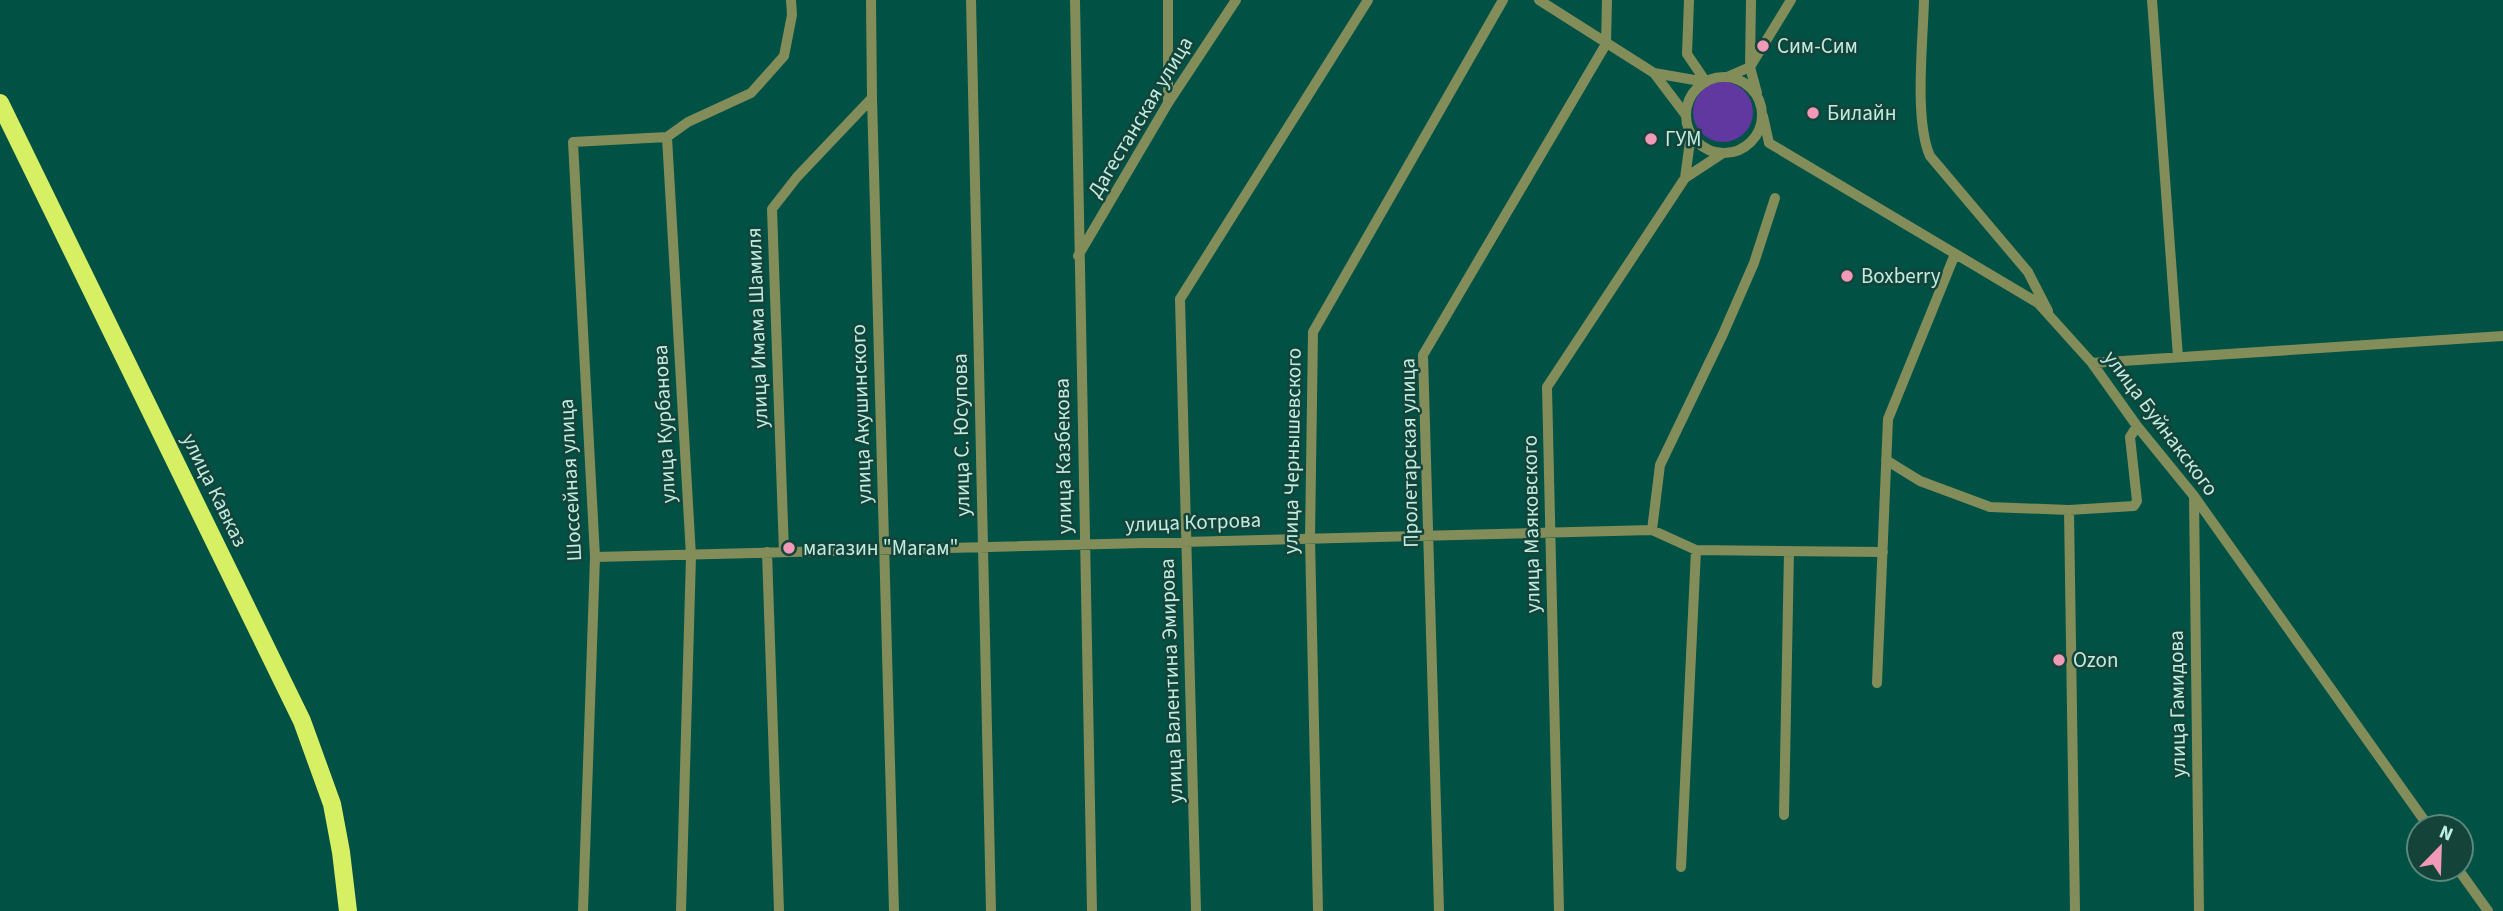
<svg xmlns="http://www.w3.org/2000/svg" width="2503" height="911" font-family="'Source Sans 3',sans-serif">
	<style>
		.green { fill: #6137a0 }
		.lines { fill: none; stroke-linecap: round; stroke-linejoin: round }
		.street { stroke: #838d59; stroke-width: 10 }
		.highway { stroke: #d7ef63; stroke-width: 18 }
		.poi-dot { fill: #f09ab7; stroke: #14433a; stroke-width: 2.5 }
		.labels { text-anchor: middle; stroke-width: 5; stroke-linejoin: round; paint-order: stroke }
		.poi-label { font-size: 21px; fill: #c3ece1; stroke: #14433a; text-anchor: start }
		.street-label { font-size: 21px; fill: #c3ece1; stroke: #14433a }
	</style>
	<rect width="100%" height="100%" fill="#015145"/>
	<path class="green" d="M1693 112a30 30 0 1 1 60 0a30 30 0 1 1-60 0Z"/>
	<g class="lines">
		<path class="street" d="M 871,0 L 872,98 L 894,911
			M 971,0 L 991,911
			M 1075,0 L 1092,911
			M 1168,0 L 1168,102
			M 1539,0 L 1654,73 L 1706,82
			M 1689,0 L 1687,54 L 1706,82
			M 1751,0 L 1750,67 L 1757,93
			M 1924,0 C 1923,42 1914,120 1930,156 L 2028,272 L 2048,311
			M 2152,0 L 2178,357
			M 1750,67 L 1791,0
			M 1654,73 L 1685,114
			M 1727,77 L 1750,67
			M1686 115a38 38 0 1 1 76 0a38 38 0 1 1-76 0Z
			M 1763,116 L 1769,143
			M 1691,134 L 1685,178 L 1723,153
			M 1769,143 L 2038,303 L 2092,363 L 2137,426 L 2194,496 L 2429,827
			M 1078,256 L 1168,103 L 1236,0
			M 2092,363 L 2503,336
			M 1886,460 L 1920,481 L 1990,507 L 2069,510 L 2134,506 L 2137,501 L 2130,437 L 2137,426
			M 2194,496 L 2199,911
			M 2069,510 L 2075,911
			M 1652,530 L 1660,465 L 1723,334 L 1754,263 L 1775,198
			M 767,552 L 779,911
			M 784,552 L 772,209 L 797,177 L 872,98
			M 595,557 L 1652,530 L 1696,550 L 1883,552
			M 1877,683 L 1888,419 L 1955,254
			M 1784,815 L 1789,551
			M 1681,867 L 1696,550
			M 2458,869 L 2488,911
			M 583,911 L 595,557 L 573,142 L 667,137
			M 681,911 L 691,556 L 667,137 L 688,122 L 751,93 L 784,56 L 792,15 L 791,0
			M 1196,911 L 1180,299 L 1368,0
			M 1318,911 L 1310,538 L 1313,332 L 1503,0
			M 1439,911 L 1423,355 L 1606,44 L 1607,0
			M 1559,911 L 1547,387 L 1685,178"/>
		<path class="highway" d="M 0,103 L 302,721 L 332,804 L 341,852 L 348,911"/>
	</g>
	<g class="poi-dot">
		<circle cx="1763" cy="46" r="7"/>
		<circle cx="1813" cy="113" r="7"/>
		<circle cx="1651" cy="139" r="7"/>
		<circle cx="1847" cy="276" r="7"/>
		<circle cx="789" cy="548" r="7"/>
		<circle cx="2059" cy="660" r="7"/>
	</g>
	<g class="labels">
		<g class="poi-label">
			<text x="1777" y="53">Сим-Сим</text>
			<text x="1827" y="120">Билайн</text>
			<text x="1665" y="146">ГУМ</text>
			<text x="1861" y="283">Boxberry</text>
			<text x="803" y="555">магазин "Магам"</text>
			<text x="2073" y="667">Ozon</text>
		</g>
		<g class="street-label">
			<text transform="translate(1140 117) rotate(-59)" y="7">Дагестанская улица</text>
			<text transform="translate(757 328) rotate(-92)" y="7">улица Имама Шамиля</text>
			<text transform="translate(861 414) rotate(-92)" y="7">улица Акушинского</text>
			<text transform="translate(2161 423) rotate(53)" y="7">улица Буйнакского</text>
			<text transform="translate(664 424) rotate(-93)" y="7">улица Курбанова</text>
			<text transform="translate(961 435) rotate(-91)" y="7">улица С. Юсупова</text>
			<text transform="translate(1292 451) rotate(-89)" y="7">улица Чернышевского</text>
			<text transform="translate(1409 453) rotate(-91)" y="7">Пролетарская улица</text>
			<text transform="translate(1063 456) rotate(-91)" y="7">улица Казбекова</text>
			<text transform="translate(570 480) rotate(-93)" y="7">Шоссейная улица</text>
			<text transform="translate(215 490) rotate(64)" y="7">улица Кавказ</text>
			<text transform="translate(1193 522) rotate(-2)" y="7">улица Котрова</text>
			<text transform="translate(1531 524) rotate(-91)" y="7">улица Маяковского</text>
			<text transform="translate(1171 681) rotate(-92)" y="7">улица Валентина Эмирова</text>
			<text transform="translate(2177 704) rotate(-91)" y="7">улица Гамидова</text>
		</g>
	</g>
	<g transform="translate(2440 848) rotate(23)"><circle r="33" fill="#14433a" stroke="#5a877d" stroke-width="2"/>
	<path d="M0-5L12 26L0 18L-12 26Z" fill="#f09ab7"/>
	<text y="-10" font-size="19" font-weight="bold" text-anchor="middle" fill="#c3ece1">N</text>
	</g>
</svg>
